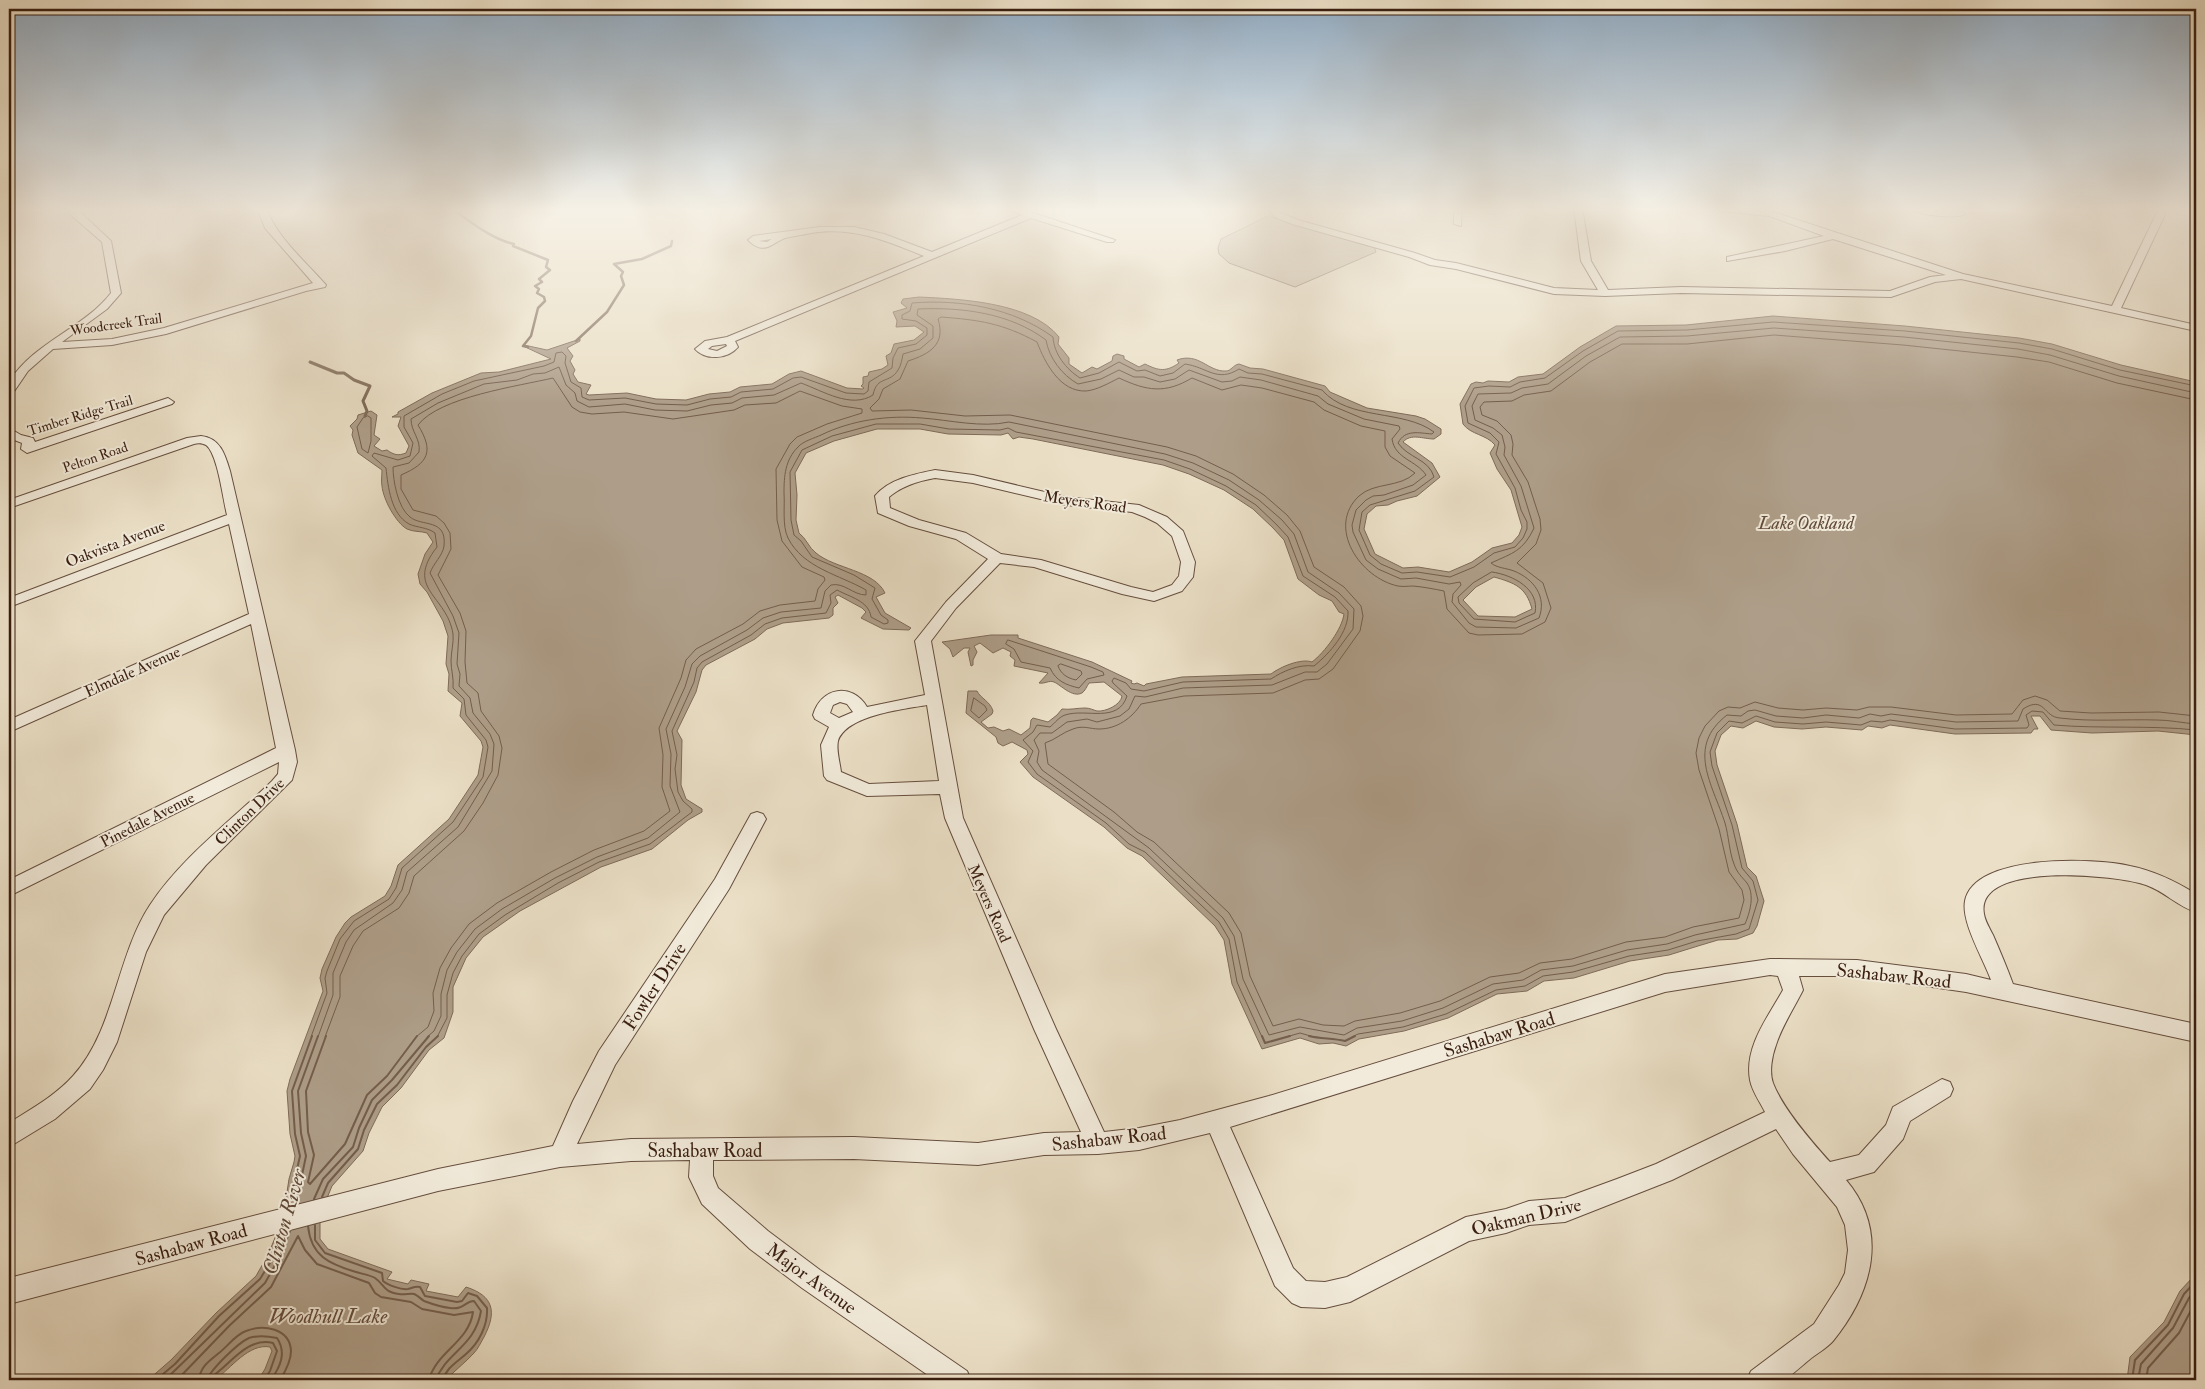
<svg xmlns="http://www.w3.org/2000/svg" width="2205" height="1389" font-family="'IM FELL Double Pica',serif">
	<style>
		.green { fill: #cdbfa8; stroke: #836e5c }
		.water { fill: #ae9e89; stroke: #7f6b59; fill-rule: evenodd }
		.lines { fill: none; stroke-linecap: round; stroke-linejoin: round }
		.shore-far1 { stroke: #745e4c; stroke-width: 1 }
		.shore { stroke: #745e4c; stroke-width: 2 }
		.stream-far1 { stroke: #7f6b59; stroke-width: 2.5 }
		.stream { stroke: #7f6b59; stroke-width: 3 }
		.minor-casing { stroke: #664e3e; stroke-width: 2 }
		.minor { fill: #f2ebdb; fill-rule: evenodd }
		.labels { text-anchor: middle; stroke-width: 4; stroke-linejoin: round; paint-order: stroke }
		.far-street-label { font-size: 14px; fill: #391e10; stroke: #f2ebdb }
		.street-label { font-size: 16px; fill: #391e10; stroke: #f2ebdb }
		.water-label { font-size: 18px; font-style: italic; fill: #624b3a; stroke: #f2ebdb }
		.near-street-label { font-size: 19px; fill: #391e10; stroke: #f2ebdb }
		.near-water-label { font-size: 21px; font-style: italic; fill: #624b3a; stroke: #f2ebdb }
	</style>
	<rect width="100%" height="100%" fill="#ebe0c7"/>
	<filter id="stains"><feTurbulence type="fractalNoise" baseFrequency=".004" numOctaves="4"/><feColorMatrix values="0 0 0 0 .2 0 0 0 0 .09 0 0 0 0 .02 0 0 0 .5 -.17"/></filter>
	<radialGradient id="worn" r=".72"><stop offset=".6" stop-color="#630" stop-opacity="0"/><stop offset="1" stop-color="#630" stop-opacity=".3"/></radialGradient>
	<path class="green" d="M 1268,216 L 1374,247 L 1376,252 L 1295,287 L 1229,263 L 1219,254 L 1218,248 L 1221,239 Z"/>
	<path class="water" d="M 919,297 C 960,299 1031,302 1059,337 L 1058,344 L 1069,358 L 1069,364 L 1082,373 L 1092,367 L 1097,369 L 1112,361 L 1113,356 L 1117,354 L 1124,356 L 1124,359 L 1139,367 L 1145,364 C 1159,371 1166,372 1179,363 L 1177,360 C 1199,352 1208,372 1226,371 C 1231,371 1233,365 1239,364 L 1250,368 L 1263,369 L 1325,386 L 1330,392 L 1367,408 L 1416,416 L 1425,419 L 1441,429 L 1441,434 L 1434,439 C 1423,439 1411,433 1403,442 L 1432,463 L 1440,477 L 1417,496 L 1397,501 L 1388,505 L 1376,506 L 1367,514 L 1364,529 L 1375,554 L 1403,568 L 1418,567 L 1449,572 L 1472,562 L 1492,548 L 1512,543 L 1519,535 L 1522,527 L 1511,490 L 1497,469 L 1490,453 L 1495,445 C 1486,434 1471,435 1463,424 L 1460,404 L 1471,384 L 1476,382 L 1483,383 L 1488,381 L 1509,382 L 1518,377 L 1543,374 L 1580,347 L 1616,326 L 1686,325 L 1773,316 L 1905,326 L 2019,338 L 2052,344 L 2121,365 L 2196,382 L 2196,735 L 2158,731 L 2092,733 L 2051,730 L 2040,716 L 2031,716 L 2038,729 L 2034,729 L 2031,733 L 1955,734 L 1890,725 L 1882,728 L 1868,726 L 1862,730 L 1826,727 L 1802,729 L 1774,727 L 1756,721 L 1743,728 L 1731,726 L 1721,735 L 1715,751 L 1717,765 L 1737,824 L 1747,867 L 1756,876 L 1764,901 L 1757,926 L 1753,933 L 1737,939 L 1718,940 L 1698,946 L 1669,955 L 1630,961 L 1574,978 L 1544,981 L 1527,991 L 1497,994 L 1448,1018 L 1404,1031 L 1359,1039 L 1346,1046 L 1333,1043 L 1319,1044 L 1300,1038 L 1262,1049 L 1232,984 L 1224,940 L 1215,926 L 1142,856 L 1127,848 L 1104,827 L 1033,777 L 1020,762 L 1028,754 L 1027,750 L 1012,742 L 1003,746 L 998,743 L 996,737 L 966,713 L 968,691 L 977,691 C 981,699 990,701 993,711 L 992,714 L 981,722 L 988,728 L 994,727 L 1003,731 L 1009,729 L 1021,735 L 1030,728 L 1031,720 L 1033,718 L 1048,722 L 1057,715 L 1062,709 C 1070,710 1077,708 1085,708 C 1090,708 1093,710 1097,711 C 1105,712 1121,705 1122,696 L 1104,682 L 1089,683 C 1087,686 1085,691 1082,693 C 1072,698 1061,685 1054,682 C 1049,680 1045,684 1039,683 L 1048,673 L 1014,666 L 1015,660 L 1010,656 L 1011,652 L 1003,648 L 993,653 L 980,643 L 974,646 L 977,652 L 973,660 L 973,665 L 971,666 L 968,652 L 970,648 L 964,648 L 953,657 L 950,649 L 942,642 L 991,635 L 1018,635 L 1018,638 L 1092,662 L 1132,681 L 1131,683 L 1134,684 L 1137,683 L 1144,686 L 1146,684 L 1182,677 L 1271,674 C 1280,667 1301,658 1312,662 C 1325,652 1342,629 1344,614 L 1339,612 L 1332,601 L 1319,595 L 1298,579 L 1284,540 L 1273,528 L 1253,509 L 1224,490 L 1189,474 L 1163,465 L 1033,439 L 1019,437 L 1013,439 L 1008,433 L 1001,435 L 948,434 L 920,429 L 877,429 L 834,441 L 806,453 L 795,473 L 797,495 L 796,520 L 799,533 C 806,538 809,548 816,553 C 835,569 874,570 885,593 L 876,597 L 885,613 L 911,628 L 909,630 L 883,629 L 861,618 L 866,612 L 862,608 L 838,595 L 835,597 L 838,603 L 833,608 L 833,615 L 829,618 L 783,623 L 767,629 L 755,639 L 706,665 L 702,670 L 696,692 L 677,731 L 682,740 L 681,785 L 686,799 L 702,809 L 702,812 L 688,820 L 652,849 L 601,867 L 520,911 L 483,937 L 466,958 L 453,987 L 453,1012 L 444,1038 L 429,1050 L 401,1088 L 382,1107 L 369,1133 L 363,1151 L 332,1186 L 320,1215 L 320,1239 L 328,1249 L 392,1272 L 387,1279 L 408,1284 L 411,1280 L 429,1284 L 426,1291 L 458,1297 L 466,1287 C 494,1296 497,1312 484,1337 C 481,1342 478,1349 474,1353 C 465,1363 455,1370 446,1380 L 258,1380 L 265,1369 L 272,1351 L 270,1347 C 249,1343 231,1368 215,1380 L 148,1380 L 171,1360 L 216,1313 L 256,1276 L 268,1255 L 283,1218 L 289,1179 L 294,1162 L 295,1156 L 290,1134 L 287,1091 L 290,1079 L 323,991 L 320,978 L 322,969 L 336,937 L 345,923 L 351,917 L 385,896 L 391,886 L 398,865 L 449,819 L 478,775 L 483,747 L 481,741 L 460,716 L 462,703 L 448,691 L 449,674 L 446,664 L 448,636 L 443,621 L 427,592 L 420,584 L 418,574 L 425,554 L 433,542 L 427,533 C 421,531 413,532 407,529 C 396,523 383,499 382,486 C 381,481 382,475 382,470 L 358,453 L 352,435 L 353,430 L 350,426 L 357,419 L 358,415 L 371,411 L 377,415 L 374,435 L 380,439 L 374,446 L 382,451 L 387,450 C 394,455 398,456 406,453 L 409,446 L 398,426 L 401,417 L 392,417 L 398,414 L 398,412 L 432,393 L 481,373 L 499,372 L 551,359 L 523,346 L 524,345 L 547,350 L 580,339 L 580,341 L 567,348 L 573,356 L 570,361 L 575,370 L 573,374 L 578,382 L 591,385 L 586,394 L 589,395 L 627,393 L 656,399 L 686,400 L 709,394 L 730,392 L 740,387 L 772,384 L 789,374 L 801,371 L 847,388 L 863,389 L 864,388 L 861,386 L 863,384 L 863,377 L 868,376 L 869,372 L 882,369 L 888,365 L 886,356 L 891,353 L 894,344 L 914,340 L 924,332 L 915,326 L 896,327 L 897,321 L 893,312 L 907,308 L 901,303 L 903,299 ZM 1494,577 C 1515,583 1526,587 1532,609 L 1515,617 L 1478,616 L 1463,600 L 1476,587 Z
		M 2196,1264 L 2196,1380 L 2127,1380 L 2130,1357 L 2164,1322 L 2180,1291 L 2193,1277 Z"/>
	<g class="lines">
		<path class="shore-far1" d="M 2196,400 L 2117,383 L 2049,362 L 2017,357 L 1903,345 L 1774,335 L 1687,344 L 1622,344 L 1590,362 L 1551,391 L 1524,395 L 1512,401 L 1484,402 L 1480,407 L 1482,415 L 1497,421 L 1511,435 L 1513,444 L 1512,455 L 1528,482 L 1540,519 L 1541,530 L 1536,544 L 1517,563 L 1543,583 L 1551,608 L 1545,622 L 1522,634 L 1478,635 L 1469,633 L 1447,609 L 1444,591 C 1434,589 1424,587 1413,586 C 1409,586 1403,587 1398,586 C 1360,578 1326,527 1359,496 C 1374,482 1400,488 1415,473 L 1390,456 L 1385,447 L 1385,431 L 1361,426 L 1324,410 L 1314,402 L 1262,388 L 1241,385 L 1222,390 L 1192,378 C 1165,394 1147,391 1119,378 C 1109,383 1097,390 1086,391 C 1060,392 1045,363 1037,342 C 1002,323 979,320 941,317 L 938,319 C 946,344 930,354 908,361 L 900,379 L 883,389 L 879,399 L 870,408 L 872,411 L 911,410 L 965,416 L 1010,415 L 1167,447 L 1196,456 L 1233,474 L 1264,495 L 1287,515 L 1300,531 L 1314,567 L 1344,587 L 1361,606 L 1363,616 L 1360,631 L 1333,669 L 1319,679 L 1305,680 L 1273,693 L 1184,696 L 1141,704 C 1132,718 1117,729 1099,729 C 1090,729 1083,725 1073,729 C 1063,732 1055,740 1045,743 L 1048,764 L 1114,812 L 1137,832 L 1154,842 L 1229,913 L 1241,933 L 1250,976 L 1273,1026 L 1299,1019 L 1323,1025 L 1344,1026 L 1355,1021 L 1400,1013 L 1440,1001 L 1490,977 L 1519,973 L 1540,963 L 1572,959 L 1626,942 L 1665,937 L 1693,927 L 1739,918 L 1744,900 L 1742,890 L 1729,872 L 1719,829 L 1699,770 L 1696,753 L 1699,738 L 1705,726 L 1719,711 L 1728,707 L 1740,708 L 1755,702 L 1778,708 L 1803,710 L 1826,708 L 1857,710 L 1869,707 L 1891,707 L 1956,715 L 2012,714 L 2023,700 L 2035,696 L 2047,700 L 2060,711 L 2091,713 L 2159,712 L 2196,716
			M 368,416 L 371,418 L 371,441 L 368,453 L 362,449 L 357,427 L 363,418 Z
			M 1492,572 C 1513,575 1540,589 1535,613 L 1515,622 L 1474,619 L 1459,603 L 1458,597 L 1473,583 Z
			M 1008,640 L 1091,667 L 1103,672 L 1104,675 L 1087,679 L 1079,688 C 1066,685 1056,681 1050,668 L 1021,662 L 1014,649 L 1006,644 Z
			M 1061,664 L 1081,671 L 1082,674 L 1076,680 C 1067,678 1061,674 1058,666 Z
			M 974,698 L 985,706 L 987,710 L 979,718 L 971,711 Z
			M 311,1037 L 327,993 L 325,978 L 327,971 L 340,939 L 354,921 L 389,899 L 396,888 L 402,868 L 453,822 L 483,777 L 488,747 L 486,740 L 466,715 L 464,699 L 453,688 C 454,678 451,670 451,661 C 451,652 454,642 453,634 C 447,595 404,589 437,547 L 435,533 C 427,527 418,528 409,524 C 391,514 388,487 386,468 L 372,456 L 374,453 L 398,460 L 410,456 L 413,443 L 404,427 L 404,416 L 442,394 L 474,381 L 544,366 L 554,362 L 556,353 L 562,352 L 566,356 L 565,363 L 571,382 L 581,388 L 582,397 L 589,400 L 625,398 L 656,404 L 687,405 L 710,399 L 731,397 L 741,392 L 773,389 L 793,378 L 801,377 L 846,393 L 864,394 L 868,391 L 869,382 L 892,368 L 893,358 L 898,348 L 916,344 L 927,335 L 927,328 L 916,321 L 902,319 L 902,315 L 910,311 L 912,303 C 961,299 1013,308 1053,337 C 1054,354 1066,369 1080,378 L 1099,373 L 1119,362 L 1137,371 L 1145,370 L 1160,376 L 1173,373 L 1185,364 C 1207,367 1217,383 1239,369 L 1248,373 L 1262,374 L 1322,390 C 1349,421 1403,409 1434,432 L 1432,434 C 1419,433 1405,429 1398,443 C 1408,458 1429,459 1434,477 L 1415,491 L 1370,505 L 1362,512 L 1359,530 L 1370,555 L 1381,564 L 1402,573 L 1417,572 L 1450,577 L 1474,567 L 1494,553 L 1515,547 L 1523,538 L 1527,529 L 1527,522 L 1521,510 L 1515,488 L 1496,454 L 1499,442 L 1490,433 L 1468,423 L 1465,406 L 1474,388 L 1489,386 L 1510,387 L 1520,382 L 1545,378 L 1583,351 L 1618,331 L 1687,330 L 1773,322 L 1905,331 L 2019,343 L 2052,349 L 2120,370 L 2196,386
			M 318,1037 L 333,995 L 333,973 L 346,942 L 354,930 L 393,903 L 402,890 L 407,872 L 458,827 L 492,771 L 494,744 L 490,734 L 473,713 L 470,698 L 459,686 L 460,674 L 457,664 L 459,633 L 453,616 L 430,573 C 433,564 443,555 444,546 C 447,518 422,527 410,517 C 398,508 393,481 393,467 L 409,463 L 419,452 C 421,439 411,432 411,419 L 438,403 L 484,384 L 517,380 L 533,374 L 545,373 L 559,367 L 566,385 L 575,393 L 577,401 L 589,407 L 625,404 L 655,410 L 687,411 L 711,405 L 732,403 L 742,398 L 774,395 L 801,383 C 823,391 851,409 873,395 C 877,375 890,384 898,370 C 901,366 902,359 903,354 L 920,349 L 933,338 L 933,326 L 917,315 L 918,309 C 962,307 1010,313 1046,340 C 1049,358 1062,375 1078,384 L 1101,379 L 1119,370 L 1134,377 L 1144,377 L 1160,382 L 1175,379 L 1189,370 L 1222,382 L 1232,381 L 1240,377 L 1261,380 L 1318,396 L 1328,404 L 1364,419 L 1399,426 L 1400,429 L 1392,439 C 1395,459 1416,460 1426,475 L 1413,485 L 1384,495 L 1373,496 L 1366,500 L 1356,510 L 1352,525 L 1353,532 L 1366,560 L 1378,569 L 1401,579 L 1416,578 L 1449,584 L 1460,582 L 1461,585 L 1453,594 L 1452,602 L 1469,623 L 1476,627 L 1516,628 L 1539,618 C 1547,597 1534,579 1514,571 C 1506,568 1497,568 1491,563 C 1513,553 1523,551 1534,528 L 1521,486 L 1504,455 L 1505,447 L 1502,435 L 1493,428 L 1475,420 L 1472,406 L 1478,394 L 1511,393 L 1522,388 L 1548,384 L 1586,356 L 1620,337 L 1687,336 L 1774,328 L 1904,337 L 2018,349 L 2050,355 L 2119,376 L 2196,393
			M 325,1037 L 340,997 L 340,976 L 353,946 L 363,931 L 399,908 L 409,893 L 414,876 L 464,831 L 483,803 L 498,775 L 502,748 L 499,736 L 481,711 L 478,693 L 467,683 L 465,662 L 466,631 L 460,613 L 438,575 L 451,549 L 450,533 L 444,523 L 436,516 L 413,510 L 401,489 L 401,475 C 429,463 434,451 418,425 C 439,397 519,386 553,378 L 572,407 L 580,412 L 592,414 L 624,412 L 673,419 L 734,410 L 745,405 L 776,403 L 800,391 L 842,406 L 862,409 L 862,413 L 827,424 L 797,437 L 790,444 L 776,469 L 777,520 L 782,541 L 802,567 L 824,577 L 825,580 L 818,589 L 815,601 L 780,605 L 760,611 L 743,624 L 696,649 L 686,660 L 681,678 L 659,728 L 663,755 L 662,787 L 670,811 L 644,831 L 594,850 L 551,872 L 497,903 L 469,924 L 451,948 L 440,968 L 433,993 L 434,1011 L 428,1027 L 416,1037
			M 427,1037 L 434,1031 L 441,1016 L 441,994 L 447,970 L 457,952 L 475,929 L 502,909 L 555,878 L 597,857 L 648,838 L 680,812 L 670,786 L 671,754 L 666,729 L 685,687 L 692,664 L 700,656 L 747,630 L 763,618 L 781,612 L 821,608 L 825,591 L 831,585 C 844,582 853,595 866,595 L 866,590 C 840,575 803,568 788,538 C 782,526 785,506 784,493 C 784,476 785,460 798,447 C 803,441 815,438 821,435 C 852,420 888,415 922,418 C 950,420 981,428 1009,422 L 1165,454 L 1193,463 L 1229,480 L 1259,500 L 1282,520 L 1294,534 L 1308,572 L 1339,593 L 1354,609 L 1353,629 L 1327,664 L 1317,672 L 1305,672 L 1272,685 L 1183,688 L 1145,697 L 1135,696 L 1129,709 L 1120,716 L 1097,722 L 1087,719 L 1067,722 L 1052,733 L 1040,733 L 1034,740 L 1039,751 L 1037,762 L 1042,770 L 1149,848 L 1223,918 L 1234,936 L 1243,979 L 1269,1035 L 1300,1027 L 1344,1035 L 1357,1028 L 1402,1021 L 1443,1008 L 1493,984 L 1523,980 L 1541,970 L 1573,966 L 1627,950 L 1667,944 L 1695,935 L 1745,924 C 1750,912 1755,895 1747,883 C 1742,877 1737,873 1734,864 C 1729,851 1729,837 1725,823 C 1712,783 1686,747 1727,715 L 1741,716 L 1748,711 L 1755,710 L 1776,716 L 1803,718 L 1826,715 L 1859,718 L 1870,714 L 1881,716 L 1891,714 L 1956,722 L 2018,721 L 2023,709 C 2045,695 2043,717 2060,718 C 2092,722 2124,719 2157,720 C 2170,720 2183,723 2196,724
			M 437,1037 L 447,1018 L 447,995 L 453,973 L 462,956 L 479,934 L 505,915 L 558,883 L 599,862 L 650,844 L 692,812 L 692,809 L 683,801 L 678,792 L 675,769 L 677,755 L 672,731 L 694,682 L 697,668 L 702,662 L 751,635 L 765,624 L 782,618 L 826,613 L 831,603 L 830,595 L 837,590 C 850,597 869,601 871,617 L 884,624 L 888,623 L 888,620 L 881,615 L 872,599 L 875,588 L 854,575 L 812,557 L 801,541 L 794,535 L 791,520 L 790,472 L 802,450 L 832,436 L 876,424 L 920,424 L 949,429 L 1000,430 L 1008,428 L 1016,432 L 1164,460 L 1190,469 L 1226,486 L 1256,505 L 1277,525 L 1288,537 L 1303,576 L 1335,597 L 1348,611 C 1349,632 1330,653 1314,666 C 1299,664 1283,671 1271,679 L 1183,682 L 1144,691 L 1131,689 L 1126,683 L 1114,678 L 1112,681 L 1113,683 L 1127,696 C 1118,724 1086,708 1065,715 C 1059,717 1055,723 1050,727 L 1037,725 L 1033,732 L 1023,740 L 1033,751 L 1028,762 L 1037,774 L 1106,823 L 1129,844 L 1145,852 L 1219,922 L 1229,939 L 1237,982 L 1262,1037
			M 1286,1037 L 1300,1033 L 1314,1037
			M 1352,1037 L 1358,1034 L 1403,1027 L 1446,1014 L 1496,990 L 1525,986 L 1543,976 L 1573,972 L 1629,956 L 1668,950 L 1697,941 L 1736,934 L 1749,929 L 1758,900 L 1753,881 L 1742,868 L 1732,825 L 1712,766 L 1710,752 L 1717,733 L 1729,721 L 1742,723 L 1756,716 L 1775,722 L 1803,724 L 1826,722 L 1861,725 L 1871,721 L 1882,722 L 1890,720 L 1955,729 L 2027,728 L 2029,725 L 2026,715 L 2032,711 L 2043,712 L 2054,725 C 2101,729 2149,725 2196,730"/>
		<path class="shore" d="M 326,1036 L 306,1091 L 308,1132 L 314,1155 L 308,1182 L 310,1184 L 345,1144 L 367,1095 L 387,1076 L 417,1036
			M 1262,1036 L 1265,1043 L 1290,1036
			M 1309,1036 C 1321,1039 1333,1038 1345,1041 L 1355,1036
			M 322,1197 L 328,1183 L 358,1149 L 364,1130 L 377,1104 L 397,1085 L 426,1047 L 438,1036
			M 314,1199 L 323,1179 L 353,1147 L 359,1128 L 372,1100 L 392,1080 L 429,1036
			M 296,1204 L 306,1156 L 301,1133 L 298,1091 L 318,1036
			M 289,1205 L 300,1156 L 295,1134 L 292,1091 L 312,1036
			M 315,1225 L 315,1240 L 325,1253 L 382,1273 L 383,1281 C 388,1285 401,1290 408,1289 C 413,1288 414,1286 420,1287 L 425,1296 L 457,1302 L 462,1301 L 468,1293 L 477,1296 L 487,1308 C 488,1325 479,1343 466,1354 C 457,1362 446,1368 443,1380
			M 308,1226 C 311,1256 329,1264 356,1272 C 362,1274 370,1275 375,1278 C 385,1285 383,1292 399,1294 C 404,1295 411,1293 414,1294 C 417,1295 421,1299 424,1301 C 432,1304 441,1307 450,1308 C 464,1310 465,1301 474,1301 L 481,1311 C 475,1347 446,1352 436,1380
			M 156,1380 L 175,1364 L 219,1316 L 260,1279 L 273,1258 L 283,1233
			M 165,1380 L 265,1283 L 278,1260 L 290,1231
			M 177,1380 L 229,1326 L 271,1287 L 298,1236 L 305,1250 L 317,1264 L 369,1283 L 375,1293 L 381,1297 L 411,1302 L 422,1309 L 454,1315 L 473,1312 C 469,1342 436,1352 429,1380
			M 199,1380 C 200,1367 209,1361 219,1353 C 228,1346 235,1335 246,1331 C 263,1324 290,1328 291,1351 C 291,1361 285,1372 280,1380
			M 207,1380 C 211,1369 238,1343 249,1338 C 259,1335 267,1336 277,1338 C 287,1353 280,1367 271,1380
			M 213,1380 L 214,1375 C 232,1362 248,1337 273,1343 L 277,1351 L 270,1371 L 264,1380
			M 2132,1380 L 2135,1360 L 2168,1325 L 2184,1294 L 2196,1281
			M 2138,1380 L 2141,1364 L 2173,1328 L 2189,1298 L 2196,1290
			M 2146,1380 L 2148,1368 L 2179,1333 L 2196,1301"/>
		<path class="stream-far1" d="M 451,208 C 470,221 491,239 514,244 L 513,246 L 548,260 L 546,267 L 550,270 L 539,279 L 542,282 L 535,286 L 539,289 L 537,293 L 544,297 L 545,301 L 538,308 L 531,336 L 523,346 L 528,347
			M 576,341 L 607,312 L 624,285 L 621,276 L 623,272 L 614,264 L 642,259 L 671,246 L 672,241"/>
		<path class="stream" d="M 310,362 L 337,373 L 344,373 L 354,380 L 370,386 L 363,401 L 367,411 L 365,416"/>
		<defs>
			<path id="minor" d="M 63,208 L 74,208 L 80,212 L 111,241 L 121,293 L 107,309 L 62,342 L 112,339 L 164,328 L 313,283 L 265,228 L 257,208 L 266,208 C 278,239 305,261 326,285 L 325,287 L 306,291 L 166,334 L 112,345 L 53,349 L 28,371 L 13,393 L 9,394 L 9,382 C 34,342 83,329 111,293 L 102,242 Z
				M 1004,208 L 1018,208 L 1115,240 L 1113,242 L 1107,242 L 1031,218 L 735,341 L 738,347 C 728,359 706,361 695,349 L 705,341 L 727,337 L 924,256 C 887,241 852,226 811,233 C 803,235 793,236 785,238 C 772,243 765,255 750,242 L 748,240 L 753,236 L 820,227 L 854,227 L 884,234 L 932,252 L 1022,215 ZM 772,239 L 767,242 L 759,241 ZM 726,344 L 727,346 L 717,351 L 708,349 L 712,346 Z
				M 1266,208 L 1276,208 L 1281,213 L 1298,220 L 1415,253 L 1435,260 L 1456,263 L 1554,288 L 1598,290 L 1581,261 L 1574,208 L 1582,208 L 1591,261 L 1608,290 L 1681,287 L 1890,291 L 1930,277 L 1946,275 L 1833,239 L 1785,251 L 1727,261 L 1727,257 L 1824,236 L 1769,216 L 1720,211 L 1716,208 L 1745,208 L 1770,211 L 1963,274 L 2112,306 L 2159,208 L 2168,208 L 2121,308 L 2196,325 L 2196,331 L 1961,279 L 1935,282 L 1891,297 L 1681,293 L 1605,296 L 1554,294 L 1456,269 L 1430,265 L 1409,257 L 1292,224 L 1275,217 Z
				M 1454,208 L 1462,208 L 1461,226 L 1454,224 Z
				M 1906,208 L 1961,211 L 1965,214 C 1957,220 1915,214 1906,208 Z
				M 168,398 L 174,402 L 172,404 L 27,453 L 21,449 L 22,443 L 9,438 L 9,428 L 21,435 L 33,438 L 35,442 Z
				M 201,436 C 220,438 225,454 230,471 L 295,750 L 297,762 L 292,780 L 206,865 L 164,915 L 146,952 L 117,1042 L 103,1070 L 90,1089 L 55,1119 L 9,1147 L 9,1123 C 31,1109 55,1096 73,1076 C 115,1030 116,957 150,905 C 182,857 231,821 272,781 L 278,774 L 279,762 L 9,896 L 9,880 L 276,748 L 251,624 L 9,732 L 9,720 L 249,614 L 229,524 L 9,607 L 9,598 L 227,515 C 223,500 218,454 206,445 C 202,443 198,443 194,444 L 9,508 L 9,500 L 187,438 Z
				M 935,470 L 973,475 L 1066,497 L 1139,505 L 1167,517 L 1183,531 L 1195,562 L 1193,577 L 1182,591 L 1154,601 L 1122,594 L 1034,567 L 1000,563 L 956,608 L 931,641 L 963,818 L 1056,1029 L 1104,1132 L 1139,1128 L 1180,1120 L 1269,1096 L 1665,974 L 1770,959 L 1857,960 L 1966,974 L 1991,980 C 1983,958 1961,922 1965,901 C 1974,853 2096,858 2130,866 C 2155,871 2175,881 2196,894 L 2196,912 C 2178,907 2164,891 2146,885 C 2119,875 1974,860 1984,914 C 1985,921 1990,929 1993,935 C 2000,951 2007,968 2013,984 L 2196,1024 L 2196,1042 L 1966,992 L 1857,976 L 1799,976 L 1803,990 C 1794,1008 1782,1026 1776,1045 C 1772,1056 1769,1072 1773,1083 C 1783,1109 1811,1141 1830,1162 L 1859,1155 L 1886,1125 L 1893,1107 L 1942,1079 L 1950,1082 L 1953,1089 L 1950,1096 L 1910,1121 L 1903,1139 L 1874,1172 L 1846,1180 C 1890,1232 1872,1293 1833,1341 C 1827,1348 1816,1354 1809,1360 C 1801,1366 1790,1378 1781,1380 C 1772,1383 1756,1381 1747,1380 L 1751,1371 L 1814,1324 L 1839,1285 L 1845,1273 L 1848,1250 L 1845,1225 L 1837,1207 L 1793,1154 L 1776,1129 L 1672,1180 L 1565,1222 L 1529,1225 L 1506,1233 L 1469,1241 L 1350,1302 L 1325,1308 L 1301,1307 L 1292,1303 L 1275,1286 L 1210,1133 L 1139,1150 L 1098,1154 L 1044,1155 L 978,1165 L 854,1159 L 713,1160 L 713,1176 L 718,1188 L 768,1231 L 820,1270 L 967,1371 L 971,1380 L 935,1380 L 802,1288 L 750,1249 L 702,1204 L 689,1177 L 690,1160 L 631,1161 L 560,1167 L 438,1191 L 9,1304 L 9,1278 L 438,1169 L 553,1146 L 573,1101 L 599,1051 L 715,879 L 751,814 L 757,812 L 763,814 L 766,819 L 729,889 L 615,1065 L 577,1144 L 631,1139 L 854,1137 L 978,1143 L 1044,1133 L 1081,1132 L 1034,1029 L 945,818 L 940,794 L 867,796 L 827,780 L 824,776 L 821,745 L 829,727 L 815,719 L 813,715 C 821,687 852,682 867,707 L 925,695 L 915,641 L 946,602 L 988,559 L 956,539 L 909,526 L 878,513 L 875,496 C 889,479 915,474 935,470 ZM 935,478 L 973,483 L 1066,505 L 1132,512 L 1145,517 L 1157,523 L 1172,536 L 1181,562 L 1179,576 L 1172,585 L 1153,592 L 1131,587 L 1041,560 L 1001,554 L 966,533 L 919,520 L 890,508 L 889,497 C 902,486 918,481 935,478 ZM 840,702 L 847,704 L 853,712 L 839,718 L 830,713 L 833,705 ZM 927,705 L 939,781 L 869,784 L 841,772 C 840,763 836,750 838,741 C 846,715 905,709 927,705 ZM 1770,975 L 1778,976 L 1783,990 C 1768,1017 1744,1047 1750,1080 C 1752,1091 1760,1102 1765,1112 L 1656,1164 L 1617,1179 L 1565,1198 L 1529,1201 L 1506,1209 L 1466,1217 L 1347,1277 L 1325,1282 L 1306,1281 L 1293,1268 L 1230,1127 L 1665,992 Z"/>
		</defs>
		<use href="#minor" class="minor-casing"/>
		<use href="#minor" class="minor"/>
	</g>
	<linearGradient id="sky" x2="0" y2="1"><stop stop-color="#91abc2"/><stop offset="0.52" stop-color="#f6f1e6"/><stop offset="1" stop-color="#f6f1e6" stop-opacity="0"/></linearGradient>
	<rect width="2205" height="403" fill="url(#sky)"/>
	<g class="labels">
		<g class="far-street-label">
			<text transform="translate(116 324) rotate(-8)" y="5">Woodcreek Trail</text>
			<text transform="translate(80 415) rotate(-17)" y="5">Timber Ridge Trail</text>
			<text transform="translate(95 457) rotate(-19)" y="5">Pelton Road</text>
		</g>
		<g class="street-label">
			<text transform="translate(1085 501) rotate(8)" y="6">Meyers Road</text>
			<text transform="translate(115 543) rotate(-21)" y="6">Oakvista Avenue</text>
			<text transform="translate(132 671) rotate(-24)" y="6">Elmdale Avenue</text>
			<text transform="translate(249 811) rotate(-44)" y="6">Clinton Drive</text>
			<text transform="translate(147 819) rotate(-27)" y="6">Pinedale Avenue</text>
			<text transform="translate(990 903) rotate(66)" y="6">Meyers Road</text>
		</g>
		<g class="water-label">
			<text x="1806" y="529">Lake Oakland</text>
		</g>
		<g class="near-street-label">
			<text transform="translate(1894 975) rotate(6)" y="7">Sashabaw Road</text>
			<text transform="translate(654 986) rotate(-57)" y="7">Fowler Drive</text>
			<text transform="translate(1499 1034) rotate(-17)" y="7">Sashabaw Road</text>
			<text transform="translate(1109 1138) rotate(-6)" y="7">Sashabaw Road</text>
			<text x="705" y="1157">Sashabaw Road</text>
			<text transform="translate(1526 1216) rotate(-13)" y="7">Oakman Drive</text>
			<text transform="translate(191 1244) rotate(-15)" y="7">Sashabaw Road</text>
			<text transform="translate(812 1278) rotate(36)" y="7">Major Avenue</text>
		</g>
		<g class="near-water-label">
			<text transform="translate(284 1222) rotate(-74)" y="7">Clinton River</text>
			<text x="328" y="1323">Woodhull Lake</text>
		</g>
	</g>
	<rect width="2205" height="1389" fill="none" stroke="#ebe0c7" stroke-width="30"/>
	<rect x="10" y="10" width="2185" height="1369" fill="none" stroke="#391e10" stroke-width="2.5"/>
	<rect x="15" y="15" width="2175" height="1359" fill="none" stroke="#391e10"/>
	<rect width="100%" height="100%" filter="url(#stains)"/>
	<rect width="100%" height="100%" fill="url(#worn)"/>
</svg>
